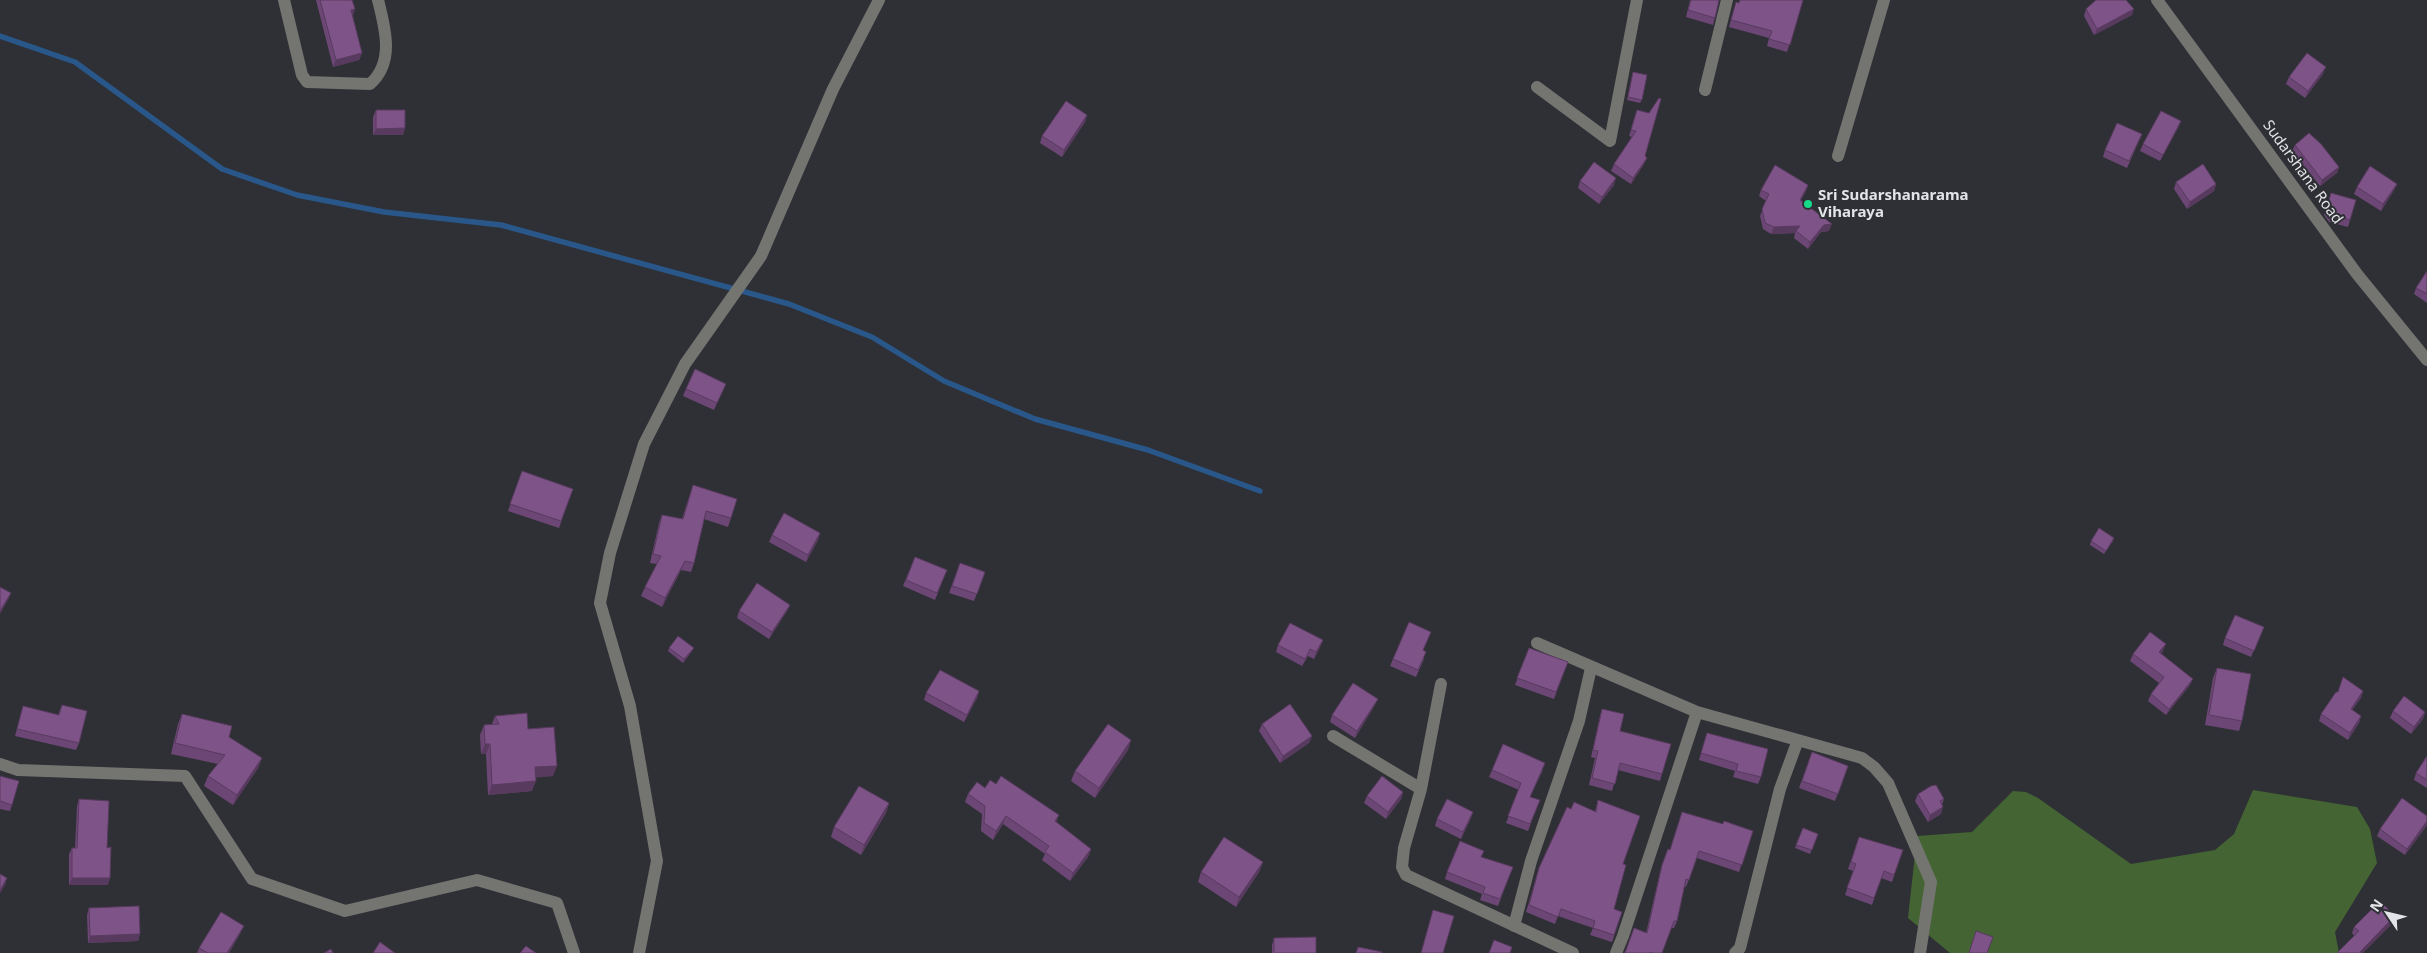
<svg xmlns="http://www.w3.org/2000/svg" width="2427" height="953" font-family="'Noto Sans',sans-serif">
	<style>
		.green { fill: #456433 }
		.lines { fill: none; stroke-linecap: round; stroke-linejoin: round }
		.stream { stroke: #295789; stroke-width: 5.5 }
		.minor { stroke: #747471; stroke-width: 12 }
		.wall { fill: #6c4775 }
		.shaded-wall { fill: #583a5f }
		.building { fill: #7e5388; stroke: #583a5f }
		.poi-dot { fill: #16d989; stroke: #2e3035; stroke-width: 2 }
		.labels { text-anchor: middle; stroke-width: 4; stroke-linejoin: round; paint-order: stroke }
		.street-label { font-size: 15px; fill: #e3e4e7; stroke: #2e3035 }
		.poi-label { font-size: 15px; font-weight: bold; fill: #e3e4e7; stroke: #2e3035; text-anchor: start }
	</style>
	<rect width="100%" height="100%" fill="#2e3035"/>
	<path class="green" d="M 2253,790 L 2357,807 L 2370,829 L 2377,863 L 2335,932 L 2339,953 L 1950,953 L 1908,918 L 1917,836 L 1972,832 L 2013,791 L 2026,792 L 2038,798 L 2131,864 L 2215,850 L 2234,834 Z"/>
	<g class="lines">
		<path class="stream" d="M 0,36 L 75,62 L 222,169 L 297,195 L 384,212 L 501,225 L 789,304 L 872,337 L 944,381 L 1035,419 L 1148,450 L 1260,491"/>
		<path class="minor" d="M 284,0 L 302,75 L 307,82 L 370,84 C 395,62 385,28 378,0
			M 2157,0 L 2357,274 L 2427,360
			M 1537,87 L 1610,141 L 1637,0
			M 1705,90 L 1727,0
			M 1838,156 L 1884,0
			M 1537,643 L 1697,712 L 1862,758 L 1874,767 L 1888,783 L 1931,882 L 1920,953
			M 1441,684 L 1421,789 L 1404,848 L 1402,867 L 1406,875 L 1573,953
			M 1333,736 L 1421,789
			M 0,764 L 18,770 L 185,776 L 252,879 L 345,911 L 477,880 L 557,903 L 574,953
			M 1514,926 L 1531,861 L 1579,721 L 1591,668
			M 639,953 L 657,861 L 630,706 L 600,603 L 610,553 L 644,444 L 685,364 L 761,256 L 833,89 L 879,0
			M 1616,953 L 1623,936 L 1697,712
			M 1735,953 L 1740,948 L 1780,789 L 1798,740"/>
	</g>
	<path class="wall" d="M 316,0 L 352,0 L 355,9 L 352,16 L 362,53 L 359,60 L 333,67 Z
		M 1690,0 L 1719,0 L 1713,25 L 1686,17 Z
		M 1740,0 L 1803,0 L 1787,52 L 1767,46 L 1769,38 L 1729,27 L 1736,2 L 1739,3 Z
		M 2086,9 L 2132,15 L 2094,35 L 2084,16 Z
		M 1633,72 L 1642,100 L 1640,103 L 1627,100 Z
		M 2323,74 L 2305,98 L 2286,84 L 2289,77 Z
		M 376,110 L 405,128 L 403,135 L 373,135 L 373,117 Z
		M 1637,110 L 1645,156 L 1644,164 L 1631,184 L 1611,171 L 1614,164 L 1632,137 L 1629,136 Z
		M 1087,115 L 1085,122 L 1062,157 L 1040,143 L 1042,136 Z
		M 2181,121 L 2178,128 L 2160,161 L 2140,151 L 2143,144 Z
		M 2139,141 L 2127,168 L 2103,157 L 2105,150 Z
		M 2295,145 L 2339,167 L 2337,173 L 2320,186 L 2292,151 Z
		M 1580,181 L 1614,185 L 1599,204 L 1578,188 Z
		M 2176,182 L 2216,184 L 2214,191 L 2187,209 L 2174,189 Z
		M 2397,184 L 2394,190 L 2381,211 L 2354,194 L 2357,187 Z
		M 1808,185 L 1806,191 L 1801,200 L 1829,231 L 1821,232 L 1808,249 L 1794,238 L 1795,233 L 1771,234 L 1763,229 L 1760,216 L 1766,201 L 1759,196 L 1761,190 Z
		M 2331,193 L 2350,220 L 2348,227 L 2329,222 L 2324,215 Z
		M 2427,271 L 2427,303 L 2414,294 L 2416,288 Z
		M 686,389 L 723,390 L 714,410 L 683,396 Z
		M 522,471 L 573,489 L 559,528 L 508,511 Z
		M 693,485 L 731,518 L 728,527 L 704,519 L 694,563 L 691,572 L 681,570 L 662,607 L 641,596 L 645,587 L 657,564 L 650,563 L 659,523 L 662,515 L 682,519 Z
		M 820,533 L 818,540 L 806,562 L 769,542 L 772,535 Z
		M 2091,541 L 2113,541 L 2104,554 L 2090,545 Z
		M 915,557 L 947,570 L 935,600 L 903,586 Z
		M 960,563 L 985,572 L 974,601 L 949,593 Z
		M 790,605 L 787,611 L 769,639 L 737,618 L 739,611 Z
		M 1431,632 L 1423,651 L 1424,659 L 1416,677 L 1390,666 L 1393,659 Z
		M 2261,634 L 2251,657 L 2223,645 L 2225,638 Z
		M 1323,640 L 1320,647 L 1314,659 L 1308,656 L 1302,666 L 1276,652 L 1278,645 Z
		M 669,648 L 692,651 L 683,663 L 668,651 Z
		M 1529,648 L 1568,662 L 1554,699 L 1515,685 Z
		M 2163,651 L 2161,654 L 2190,685 L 2166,715 L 2148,701 L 2151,694 L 2159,683 L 2130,661 L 2133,654 Z
		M 2217,668 L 2242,721 L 2239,731 L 2205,725 L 2213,678 Z
		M 2343,677 L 2363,691 L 2361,698 L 2352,710 L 2361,716 L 2359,723 L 2348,740 L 2319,721 L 2321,714 L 2338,692 Z
		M 979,691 L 977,698 L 964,722 L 924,700 L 926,693 Z
		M 62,705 L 79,743 L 76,750 L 15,736 L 23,706 L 58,715 Z
		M 1375,705 L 1355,738 L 1330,722 L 1332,715 Z
		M 1602,709 L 1620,731 L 1662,774 L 1660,781 L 1618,770 L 1612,791 L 1589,785 L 1595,758 L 1591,757 L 1600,716 Z
		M 2393,711 L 2425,712 L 2423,719 L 2411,734 L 2390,718 Z
		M 182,714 L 229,737 L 262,758 L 258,768 L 233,805 L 204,786 L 208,776 L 218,764 L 171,754 L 178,724 Z
		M 495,716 L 528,729 L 553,776 L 536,777 L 532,791 L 488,795 L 486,754 L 481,754 L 480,735 L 484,725 L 492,724 Z
		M 1262,724 L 1312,736 L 1309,743 L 1280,763 L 1259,731 Z
		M 1707,733 L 1761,777 L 1758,784 L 1733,777 L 1735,771 L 1699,760 Z
		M 1131,740 L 1128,750 L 1095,798 L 1071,781 L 1075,771 Z
		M 1812,752 L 1848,766 L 1835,801 L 1799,788 Z
		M 2427,756 L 2427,788 L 2414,780 L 2416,773 Z
		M 1492,770 L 1543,770 L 1530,797 L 1540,800 L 1528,831 L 1506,823 L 1519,790 L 1489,777 Z
		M 0,776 L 12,805 L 10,811 L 0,809 Z
		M 996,784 L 1059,815 L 1056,822 L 1091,849 L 1088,857 L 1070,881 L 1042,860 L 1045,854 L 1003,824 L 993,840 L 981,831 L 982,814 L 965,802 L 968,794 Z
		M 1403,792 L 1401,799 L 1386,819 L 1364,803 L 1367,796 Z
		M 1918,794 L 1944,799 L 1942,805 L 1941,814 L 1928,822 L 1915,801 Z
		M 79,799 L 107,848 L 108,885 L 69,885 L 69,854 L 72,848 L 75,848 L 77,806 Z
		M 1598,800 L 1623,864 L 1614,909 L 1622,912 L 1612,942 L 1590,935 L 1593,928 L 1558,916 L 1555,924 L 1526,912 L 1539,868 L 1571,809 L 1595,811 Z
		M 889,803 L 886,813 L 861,855 L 831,837 L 834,827 Z
		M 2427,816 L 2427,825 L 2405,855 L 2377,836 L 2380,829 Z
		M 1471,818 L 1461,839 L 1435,826 L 1437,819 Z
		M 1723,824 L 1753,831 L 1739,872 L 1697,858 L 1686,887 L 1684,886 L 1677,921 L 1674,928 L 1671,928 L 1662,953 L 1625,953 L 1646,933 L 1660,872 L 1668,849 L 1670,850 Z
		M 1803,828 L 1818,834 L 1810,854 L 1795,848 Z
		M 1859,837 L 1903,850 L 1892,882 L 1881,878 L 1872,905 L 1845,895 L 1853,871 L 1848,869 Z
		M 1482,857 L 1513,867 L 1498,906 L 1480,900 L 1482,894 L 1445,879 L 1447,872 Z
		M 1263,862 L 1259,872 L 1236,907 L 1198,882 L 1201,872 Z
		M 89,908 L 140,934 L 138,941 L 88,943 L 87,915 Z
		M 2393,923 L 2354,936 L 2352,933 L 2354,927 Z
		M 241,932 L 229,953 L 197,953 L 199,948 Z
		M 1274,938 L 1316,953 L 1272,953 L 1272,945 Z"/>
	<path class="shaded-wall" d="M 355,9 L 353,16 L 348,17 L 351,10 Z
		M 2134,9 L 2132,15 L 2094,35 L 2097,29 Z
		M 362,53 L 359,60 L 333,67 L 336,60 Z
		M 2326,67 L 2323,74 L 2305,98 L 2308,91 Z
		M 1087,115 L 1085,122 L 1062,157 L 1064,150 Z
		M 2181,121 L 2178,128 L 2160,161 L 2163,155 Z
		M 405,128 L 403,135 L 373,135 L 376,129 Z
		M 1647,158 L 1644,164 L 1631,184 L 1633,178 Z
		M 2339,167 L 2337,173 L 2320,186 L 2322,180 Z
		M 1616,178 L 1614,185 L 1599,204 L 1602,197 Z
		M 2216,184 L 2214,191 L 2187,209 L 2190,202 Z
		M 2397,184 L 2394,190 L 2381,211 L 2383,204 Z
		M 1808,185 L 1806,191 L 1797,206 L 1800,200 Z
		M 1832,224 L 1829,231 L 1821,232 L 1808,249 L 1810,242 L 1824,225 Z
		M 1800,226 L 1795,233 L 1771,234 L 1774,227 Z
		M 820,533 L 818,540 L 806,562 L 808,555 Z
		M 685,561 L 681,570 L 662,607 L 665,598 Z
		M 11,593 L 8,600 L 0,614 L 0,611 Z
		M 790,605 L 787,611 L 769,639 L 772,632 Z
		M 1323,640 L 1320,647 L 1314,659 L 1316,652 Z
		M 2166,644 L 2163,651 L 2156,659 L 2159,652 Z
		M 694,648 L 692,651 L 683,663 L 684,659 Z
		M 2193,679 L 2190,685 L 2166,715 L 2169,709 Z
		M 979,691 L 977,698 L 964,722 L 967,715 Z
		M 2363,691 L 2361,698 L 2348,716 L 2351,709 Z
		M 1378,699 L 1375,705 L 1355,738 L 1357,731 Z
		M 2425,712 L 2423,719 L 2411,734 L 2414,727 Z
		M 2361,716 L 2359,723 L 2348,740 L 2350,733 Z
		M 1312,736 L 1309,743 L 1280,763 L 1283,756 Z
		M 1131,740 L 1128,750 L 1095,798 L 1099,788 Z
		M 485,744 L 490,744 L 486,754 L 481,754 Z
		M 262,758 L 258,768 L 233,805 L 237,795 Z
		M 557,766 L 553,776 L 531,778 L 535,767 Z
		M 536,781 L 532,791 L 488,795 L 492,785 Z
		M 1403,792 L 1401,799 L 1386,819 L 1388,812 Z
		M 889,803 L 886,813 L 861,855 L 864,845 Z
		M 1943,807 L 1941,814 L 1928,822 L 1930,815 Z
		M 1473,812 L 1471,818 L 1461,839 L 1463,832 Z
		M 1006,816 L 1003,824 L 993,840 L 996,831 Z
		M 2427,821 L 2427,825 L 2405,855 L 2407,849 Z
		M 1091,849 L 1088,857 L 1070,881 L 1073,873 Z
		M 1263,862 L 1259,872 L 1236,907 L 1239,897 Z
		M 7,878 L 5,885 L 0,893 L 0,890 Z
		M 72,878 L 110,878 L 108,885 L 69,885 Z
		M 2395,916 L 2393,923 L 2363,953 L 2360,953 Z
		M 244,926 L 241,932 L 229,953 L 227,953 Z
		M 140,934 L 138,941 L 88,943 L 90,936 Z"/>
	<path class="building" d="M 320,0 L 352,0 L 355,9 L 351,10 L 362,53 L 336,60 Z
		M 1691,0 L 1719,0 L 1715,18 L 1688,10 Z
		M 1740,0 L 1803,0 L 1790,45 L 1769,39 L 1772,31 L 1731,20 L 1736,2 L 1739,3 Z
		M 2096,0 L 2126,0 L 2134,9 L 2097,29 L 2086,9 Z
		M 2307,53 L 2326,67 L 2308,91 L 2289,77 Z
		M 1633,72 L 1647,75 L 1642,100 L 1628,97 Z
		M 1659,98 L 1661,99 L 1645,156 L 1647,158 L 1633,178 L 1614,164 L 1636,131 L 1631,130 L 1637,110 L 1649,113 Z
		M 1066,101 L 1087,115 L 1064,150 L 1042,136 Z
		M 376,110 L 405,110 L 405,128 L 376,129 Z
		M 2161,111 L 2181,121 L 2163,155 L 2143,144 Z
		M 2117,123 L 2142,134 L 2129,161 L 2105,150 Z
		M 2309,133 L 2321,144 L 2339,167 L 2322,180 L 2295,145 Z
		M 1594,162 L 1616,178 L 1602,197 L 1580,181 Z
		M 2203,164 L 2216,184 L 2190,202 L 2176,182 Z
		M 1775,165 L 1808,185 L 1800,200 L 1832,224 L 1824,225 L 1810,242 L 1796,231 L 1800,226 L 1774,227 L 1765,223 L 1762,209 L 1769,194 L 1761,190 Z
		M 2370,166 L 2397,184 L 2383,204 L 2357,187 Z
		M 2331,193 L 2356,200 L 2350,220 L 2332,215 L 2327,208 Z
		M 2427,271 L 2427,294 L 2416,288 Z
		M 695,369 L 726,384 L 717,403 L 686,389 Z
		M 522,471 L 573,489 L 561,521 L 510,504 Z
		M 693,485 L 737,499 L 731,518 L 706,511 L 694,563 L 685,561 L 665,598 L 645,587 L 661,556 L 653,554 L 662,515 L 683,519 Z
		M 784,513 L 820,533 L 808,555 L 772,535 Z
		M 2099,528 L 2114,538 L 2106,551 L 2091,541 Z
		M 915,557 L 947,570 L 937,593 L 906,580 Z
		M 960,563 L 985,572 L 977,594 L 952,586 Z
		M 757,583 L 790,605 L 772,632 L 739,611 Z
		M 0,587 L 11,593 L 0,611 Z
		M 2235,615 L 2264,627 L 2254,651 L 2225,638 Z
		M 1409,622 L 1431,632 L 1423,650 L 1426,652 L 1418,670 L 1393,659 Z
		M 1290,623 L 1323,640 L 1316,652 L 1310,649 L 1305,659 L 1278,645 Z
		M 2150,632 L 2166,644 L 2159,652 L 2193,679 L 2169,709 L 2151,694 L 2164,677 L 2133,654 Z
		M 678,636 L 694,648 L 684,659 L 669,648 Z
		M 1529,648 L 1568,662 L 1556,692 L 1517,678 Z
		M 2217,668 L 2251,674 L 2242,721 L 2209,715 Z
		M 940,670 L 979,691 L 967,715 L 926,693 Z
		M 2343,677 L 2363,691 L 2351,709 L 2361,716 L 2350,733 L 2321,714 L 2336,692 L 2338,692 Z
		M 1353,683 L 1378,699 L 1357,731 L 1332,715 Z
		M 2404,696 L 2425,712 L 2414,727 L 2393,711 Z
		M 1290,704 L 1312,736 L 1283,756 L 1262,724 Z
		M 62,705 L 87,711 L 79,743 L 17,729 L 23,706 L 59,715 Z
		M 1602,709 L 1624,714 L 1620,731 L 1671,744 L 1662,774 L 1620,763 L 1615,784 L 1592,778 L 1598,751 L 1593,750 Z
		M 527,713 L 528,729 L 554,727 L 557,766 L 535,767 L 536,781 L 492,785 L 490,744 L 485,744 L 484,725 L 499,724 L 495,716 Z
		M 182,714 L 232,726 L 229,737 L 262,758 L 237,795 L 208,776 L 225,755 L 175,743 Z
		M 1108,724 L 1131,740 L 1099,788 L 1075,771 Z
		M 1707,733 L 1768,749 L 1761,777 L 1736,771 L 1738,764 L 1701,753 Z
		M 1503,744 L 1545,763 L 1530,797 L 1540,800 L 1530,824 L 1508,816 L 1521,783 L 1492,770 Z
		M 1812,752 L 1848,766 L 1838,794 L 1802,781 Z
		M 2427,756 L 2427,780 L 2416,773 Z
		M 0,776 L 19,781 L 12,805 L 0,801 Z
		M 1001,776 L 1059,815 L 1055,821 L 1091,849 L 1073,873 L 1045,852 L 1049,846 L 1006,816 L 996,831 L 984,823 L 985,806 L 968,794 L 977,782 L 985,788 L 990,780 L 996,784 Z
		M 1382,776 L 1403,792 L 1388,812 L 1367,796 Z
		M 1936,785 L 1944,799 L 1940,801 L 1943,807 L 1930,815 L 1918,794 L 1931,786 Z
		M 859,786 L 889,803 L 864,845 L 834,827 Z
		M 2402,798 L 2427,816 L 2427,821 L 2407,849 L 2380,829 Z
		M 79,799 L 109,801 L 107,848 L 111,847 L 110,878 L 72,878 L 72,848 L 77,848 Z
		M 1447,799 L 1473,812 L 1463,832 L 1437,819 Z
		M 1598,800 L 1640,816 L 1623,864 L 1626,865 L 1614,909 L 1622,912 L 1614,935 L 1593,928 L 1595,921 L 1561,909 L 1558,917 L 1529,905 L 1539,868 L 1567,807 L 1571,809 L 1574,802 L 1596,812 Z
		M 1682,812 L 1723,824 L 1724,821 L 1753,831 L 1742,865 L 1699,851 L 1689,880 L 1686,879 L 1677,921 L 1674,921 L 1662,953 L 1653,953 L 1650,952 L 1650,953 L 1625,953 L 1634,928 L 1647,933 L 1662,865 L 1668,849 L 1670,850 Z
		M 1803,828 L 1818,834 L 1812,850 L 1796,845 Z
		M 1224,837 L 1263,862 L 1239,897 L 1201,872 Z
		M 1859,837 L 1903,850 L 1894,875 L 1884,871 L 1874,898 L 1847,888 L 1856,864 L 1851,862 Z
		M 1460,841 L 1484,851 L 1481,857 L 1513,867 L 1500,899 L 1483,893 L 1485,887 L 1447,872 Z
		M 0,874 L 7,878 L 0,890 Z
		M 2380,901 L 2395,916 L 2360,952 L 2362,953 L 2337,953 L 2359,931 L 2354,927 Z
		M 139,906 L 140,934 L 90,936 L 89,908 Z
		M 1433,910 L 1454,916 L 1443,953 L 1421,953 Z
		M 221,912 L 244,926 L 227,953 L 208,953 L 199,948 Z
		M 1976,931 L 1993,937 L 1987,953 L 1969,953 Z
		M 1316,937 L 1316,953 L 1274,953 L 1274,938 Z
		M 1494,940 L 1512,947 L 1510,953 L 1489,953 Z
		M 380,942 L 395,953 L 373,953 Z
		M 526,946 L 536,953 L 520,953 Z
		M 1358,947 L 1382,952 L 1382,953 L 1356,953 Z
		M 331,949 L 333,953 L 324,953 Z"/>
	<circle class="poi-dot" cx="1808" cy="204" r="5"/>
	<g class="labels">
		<g class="street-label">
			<text transform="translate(2303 172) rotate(54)" y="5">Sudarshana Road</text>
		</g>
		<g class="poi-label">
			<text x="1818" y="200">Sri Sudarshanarama<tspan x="1818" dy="17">Viharaya</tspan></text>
		</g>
	</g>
	<g transform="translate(2387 913) rotate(305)" stroke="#2e3035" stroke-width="4" paint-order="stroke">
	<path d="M0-4L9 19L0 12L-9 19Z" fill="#e3e4e7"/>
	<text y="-8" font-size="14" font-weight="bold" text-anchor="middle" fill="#e3e4e7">N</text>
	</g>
</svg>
